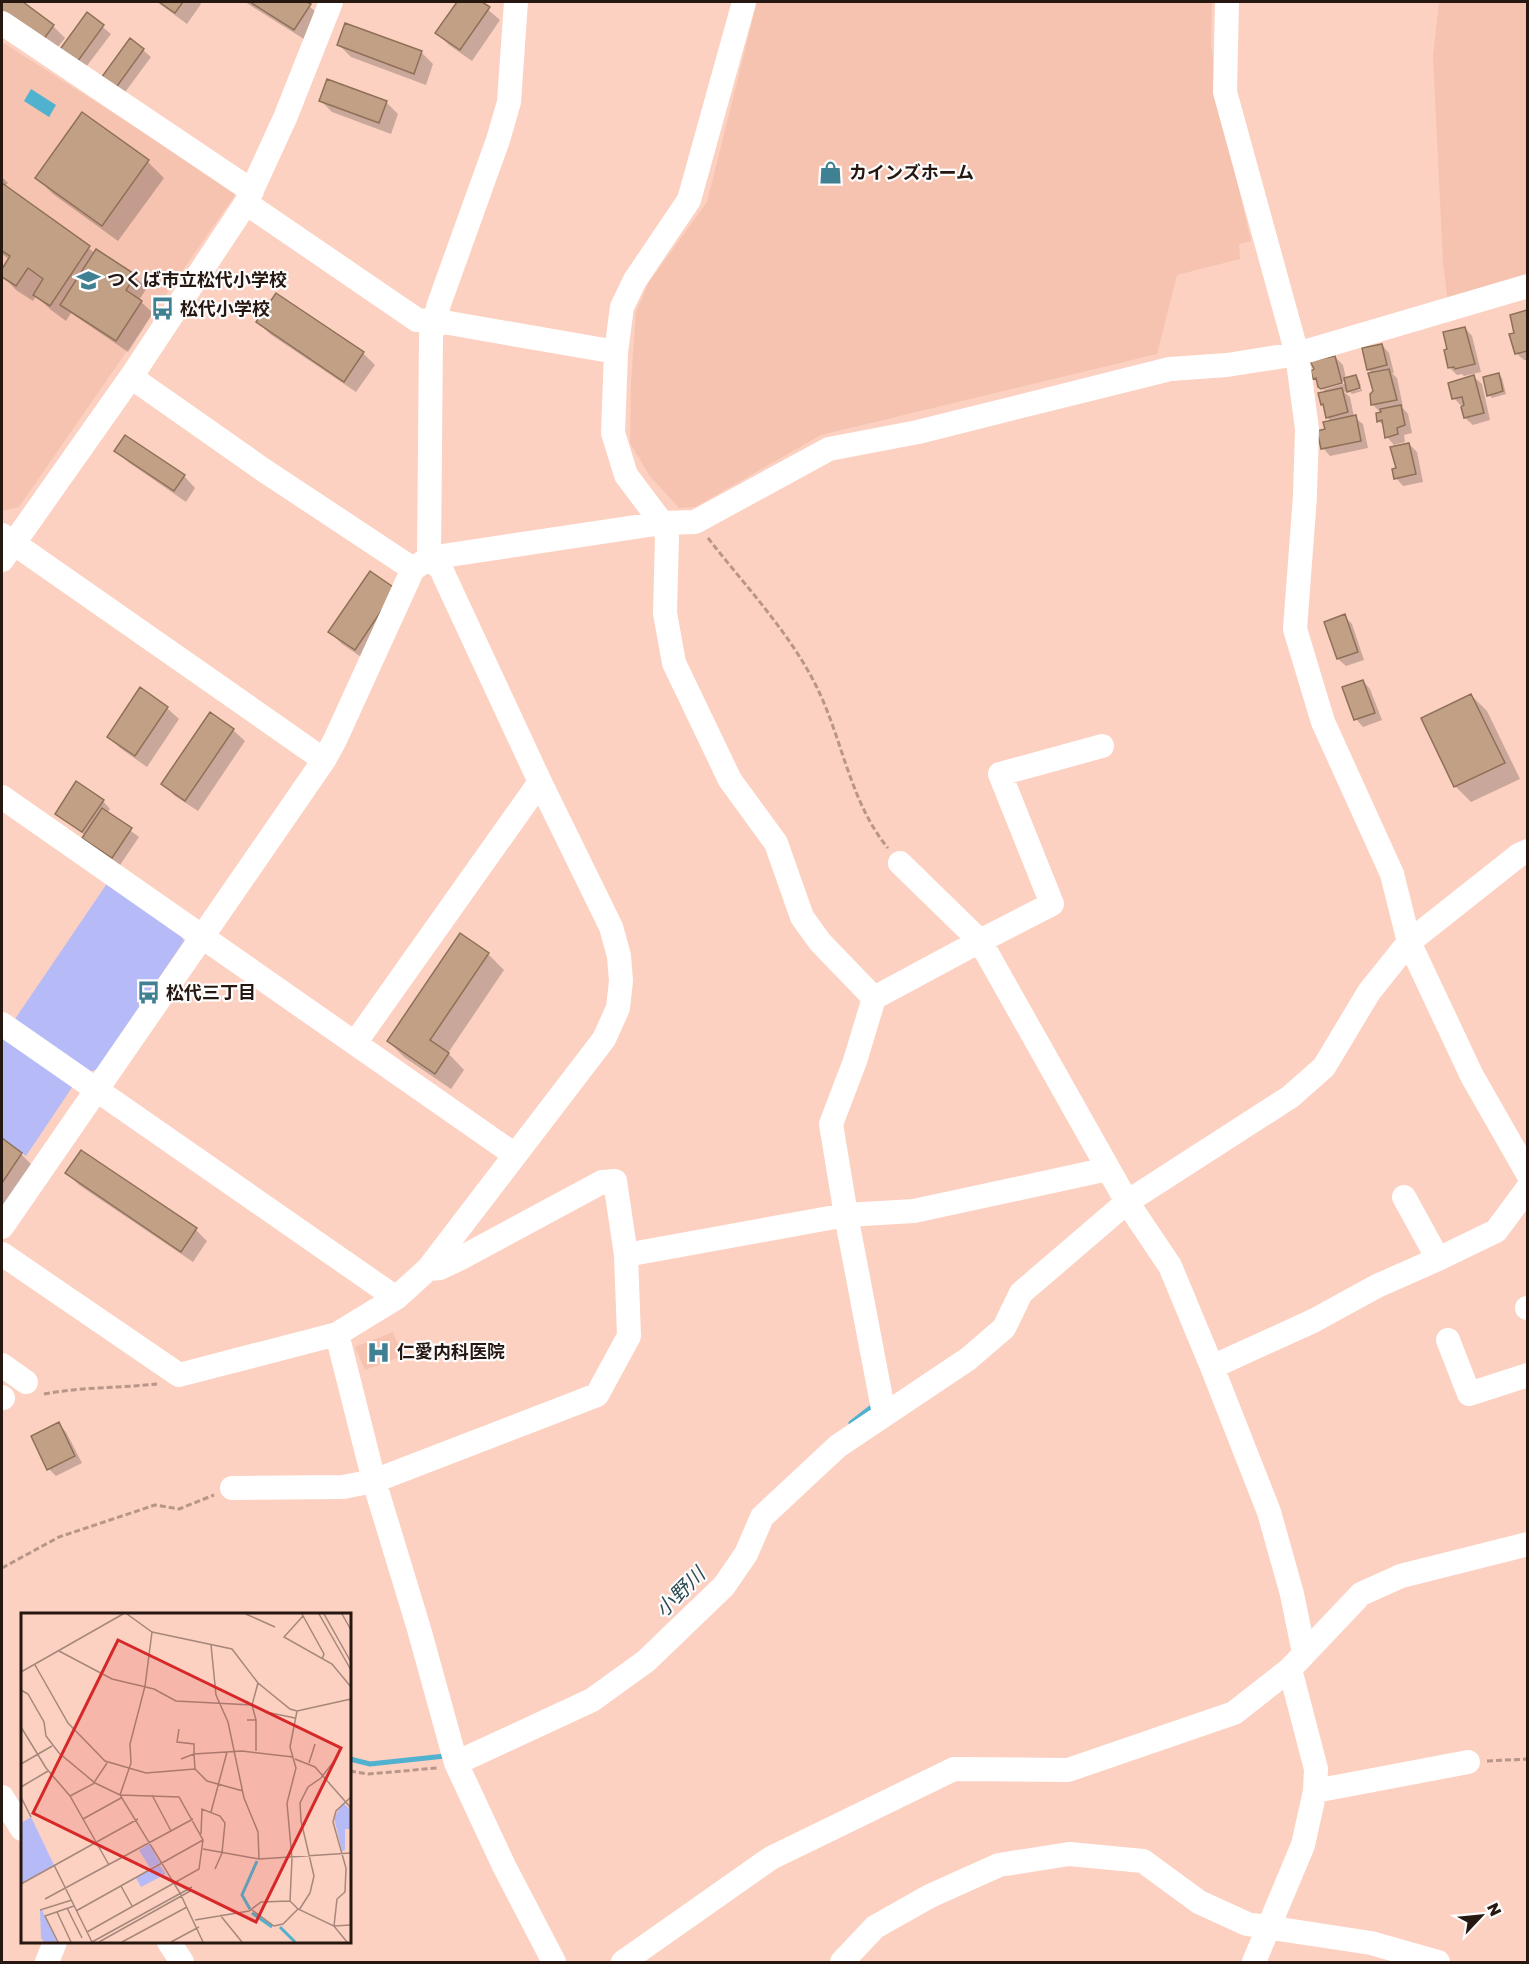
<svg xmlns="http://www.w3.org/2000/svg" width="1529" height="1964" font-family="'Golos Text','Noto Sans JP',sans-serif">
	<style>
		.built { fill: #f6c3b1 }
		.green { fill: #b6bbf7 }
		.water { fill: #50b2cf }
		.shadow { fill: #0003; fill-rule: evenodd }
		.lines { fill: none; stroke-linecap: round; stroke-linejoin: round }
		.stream { stroke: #50b2cf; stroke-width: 5 }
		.building { fill: #c1a086; stroke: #8f7057; stroke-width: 1.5 }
		.path { stroke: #b9968a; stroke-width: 3; stroke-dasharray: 6 3; stroke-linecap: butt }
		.minor { stroke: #fff; stroke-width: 24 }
		.labels { text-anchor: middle; stroke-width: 4.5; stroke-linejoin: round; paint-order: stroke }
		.poi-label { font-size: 18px; font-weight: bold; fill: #261711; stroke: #fdfdfd; text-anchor: start }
		.water-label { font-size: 20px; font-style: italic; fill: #2d4b54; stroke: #fdfdfd }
		.inset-river { fill: none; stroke: #50b2cf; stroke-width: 3 }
		.inset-road { fill: none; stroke: #a6877b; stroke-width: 1.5 }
		.view { fill: #d62828; fill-opacity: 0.15; stroke: #d62828; stroke-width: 3 }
		.inset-edge { fill: none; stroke: #261711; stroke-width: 3 }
	</style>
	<rect width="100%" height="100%" fill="#fcd1c1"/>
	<path class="built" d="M 757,2 L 1212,2 L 1211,44 L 1222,118 L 1251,241 L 1239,244 L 1240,259 L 1177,275 L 1157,354 L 821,435 L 695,507 L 679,508 L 649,475 L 630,443 L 631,382 L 636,312 L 649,282 L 707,202 Z
		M 1439,2 L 1527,2 L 1527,276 L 1448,303 L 1443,263 L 1433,56 Z
		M 2,42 L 237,192 L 19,507 L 2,511 Z
		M 393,1332 L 403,1356 L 365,1370 L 355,1347 Z"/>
	<path class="green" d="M 108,882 L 180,933 L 184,941 L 97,1069 L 87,1073 L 13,1022 Z
		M 2,1031 L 75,1083 L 26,1156 L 2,1138 Z"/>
	<path class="water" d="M 31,89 L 56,105 L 49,117 L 24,101 Z"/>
	<path class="shadow" d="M 2,2 L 20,2 L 53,26 L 65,38 L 53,53 L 2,15 Z
		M 157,2 L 199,2 L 201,4 L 187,24 Z
		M 245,2 L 304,2 L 322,17 L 307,41 Z
		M 459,2 L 479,2 L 500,20 L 472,61 L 449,45 L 437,33 Z
		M 88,15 L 111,34 L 83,71 L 68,60 Z
		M 339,45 L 421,52 L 433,64 L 426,85 L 351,57 Z
		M 143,50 L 151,57 L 123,95 L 110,85 Z
		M 328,81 L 387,103 L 398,114 L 391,134 L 332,112 L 320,100 Z
		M 82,114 L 148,162 L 164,178 L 118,241 L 53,194 L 37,178 Z
		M 2,177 L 8,183 L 4,187 L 95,253 L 97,251 L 135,277 L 147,288 L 139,300 L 153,313 L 128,352 L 71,313 L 66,321 L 51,310 L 36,296 L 33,301 L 16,290 L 2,275 L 2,272 L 10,260 L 2,254 Z
		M 1526,312 L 1528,360 L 1524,360 L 1516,353 L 1515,334 Z
		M 258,322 L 363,353 L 375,365 L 356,392 L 270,334 Z
		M 1465,328 L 1472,336 L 1481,372 L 1464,376 L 1462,374 L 1457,375 L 1450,368 Z
		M 1382,345 L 1389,353 L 1394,373 L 1392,373 L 1397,378 L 1403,407 L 1402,407 L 1408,414 L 1412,433 L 1404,435 L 1405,442 L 1394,445 L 1387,437 L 1385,427 L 1379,421 L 1381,413 L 1373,405 L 1371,394 L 1374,392 L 1373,374 L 1369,370 L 1364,349 Z
		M 1335,357 L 1343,365 L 1346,379 L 1356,377 L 1359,380 L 1361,386 L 1344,392 L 1350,397 L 1354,417 L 1363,424 L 1368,448 L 1330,456 L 1323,448 L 1331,422 L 1327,417 L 1320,394 L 1326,393 L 1314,378 ZM 1349,380 L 1350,382 L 1323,390 L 1323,387 Z
		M 1499,375 L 1502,378 L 1506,394 L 1492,398 L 1489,395 Z
		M 1474,377 L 1482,384 L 1490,420 L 1473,425 L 1465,418 L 1462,407 L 1454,398 Z
		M 1362,389 L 1362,391 L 1352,394 L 1350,392 Z
		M 1409,444 L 1417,452 L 1423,482 L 1403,486 L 1396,478 L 1397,468 Z
		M 116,450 L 184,476 L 195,488 L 186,502 L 128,462 Z
		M 395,590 L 367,661 L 342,644 L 330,632 Z
		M 1344,616 L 1352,624 L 1364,660 L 1346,666 L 1338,659 Z
		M 1363,681 L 1370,689 L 1382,720 L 1363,727 L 1356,719 Z
		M 1471,695 L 1487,711 L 1520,779 L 1471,802 L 1455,786 L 1423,719 Z
		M 167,708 L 179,719 L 147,767 L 120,748 L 108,736 Z
		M 233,730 L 245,741 L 198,811 L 175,796 L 163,784 Z
		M 103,801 L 110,809 L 107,813 L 139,837 L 120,865 L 91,846 L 84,838 L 86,836 L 56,814 Z
		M 488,954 L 504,970 L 448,1053 L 464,1070 L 451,1089 L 404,1057 L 388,1041 Z
		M 2,1140 L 21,1154 L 37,1170 L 2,1222 Z
		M 67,1173 L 196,1230 L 207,1241 L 193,1262 L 79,1185 Z
		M 59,1424 L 66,1432 L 82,1463 L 56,1476 L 49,1469 Z"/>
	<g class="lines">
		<path class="stream" d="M 851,1423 L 873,1406
			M 350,1759 L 370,1764 L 445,1756"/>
	</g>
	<path class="building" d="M 2,2 L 23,2 L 54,25 L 41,43 L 2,13 Z
		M 159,2 L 183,2 L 175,13 Z
		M 250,2 L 307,2 L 311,4 L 294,30 Z
		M 457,2 L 482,2 L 490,7 L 460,50 L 435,33 Z
		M 87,12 L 104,25 L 75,65 L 58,52 Z
		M 345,23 L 422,51 L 414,74 L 337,45 Z
		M 130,38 L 144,49 L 115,89 L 101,78 Z
		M 327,79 L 387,101 L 379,123 L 319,101 Z
		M 82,112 L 149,160 L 102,226 L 35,178 Z
		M 2,183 L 90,246 L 50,306 L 33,295 L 43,279 L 28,268 L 16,286 L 2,277 L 2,269 L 10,256 L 2,251 Z
		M 96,249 L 136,275 L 126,290 L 142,301 L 116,341 L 60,305 Z
		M 276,293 L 364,352 L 344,382 L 256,322 Z
		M 1527,310 L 1527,351 L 1515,354 L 1509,334 L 1514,333 L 1510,315 Z
		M 1465,327 L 1475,364 L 1455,369 L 1454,367 L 1448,368 L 1444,350 L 1447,349 L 1443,332 Z
		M 1382,344 L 1387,365 L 1367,370 L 1362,348 Z
		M 1335,356 L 1342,383 L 1321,389 L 1318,387 L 1316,378 L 1313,379 L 1311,371 L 1314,369 L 1310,361 Z
		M 1389,369 L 1397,400 L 1371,405 L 1370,394 L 1373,391 L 1368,373 Z
		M 1499,373 L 1503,391 L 1487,396 L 1483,377 Z
		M 1356,375 L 1360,388 L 1347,392 L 1344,378 Z
		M 1474,375 L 1484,413 L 1464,418 L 1461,407 L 1464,405 L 1462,397 L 1452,399 L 1448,383 Z
		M 1342,388 L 1348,412 L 1326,418 L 1323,404 L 1321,405 L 1318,393 Z
		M 1401,405 L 1405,425 L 1397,428 L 1398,434 L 1385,438 L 1382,420 L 1377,422 L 1376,413 L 1381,412 L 1380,409 Z
		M 1356,415 L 1361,441 L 1321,449 L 1317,431 L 1325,429 L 1323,422 Z
		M 125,435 L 185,475 L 174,491 L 114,451 Z
		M 1409,443 L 1416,474 L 1394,479 L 1392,469 L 1396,468 L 1390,447 Z
		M 370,571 L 396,589 L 355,650 L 328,632 Z
		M 1345,614 L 1358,652 L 1337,659 L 1324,622 Z
		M 1363,680 L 1375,713 L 1354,720 L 1342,687 Z
		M 140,687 L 168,707 L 135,756 L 107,737 Z
		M 1471,694 L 1505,763 L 1454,787 L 1421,718 Z
		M 210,712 L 234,729 L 185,801 L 161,784 Z
		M 76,781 L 104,800 L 82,832 L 55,814 Z
		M 102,808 L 132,828 L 112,858 L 82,838 Z
		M 460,933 L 489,953 L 430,1040 L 449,1053 L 435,1074 L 387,1041 Z
		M 2,1138 L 22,1153 L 2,1183 Z
		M 81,1150 L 197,1228 L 181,1252 L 65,1173 Z
		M 59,1422 L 75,1456 L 47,1470 L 31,1436 Z"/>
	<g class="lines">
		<path class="path" d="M 708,538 C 746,587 794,637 820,694 C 843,744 852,805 888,848
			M 44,1394 C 81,1387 119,1388 157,1384
			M 2,1568 L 59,1537 L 155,1505 L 179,1509 L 214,1495
			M 1487,1761 L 1528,1759
			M 350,1771 L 368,1774 L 437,1768"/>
		<path class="minor" d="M 744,2 L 689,200 L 635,280 L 622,307 L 616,352 L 613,433 L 626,475 L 662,523 L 667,537 L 665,613 L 674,663 L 730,780 L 776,843 L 802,917 L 820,942 L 874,998
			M 1227,2 L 1225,92 L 1297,354 L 1307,429 L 1305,496 L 1295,629 L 1323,722 L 1392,874 L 1409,942 L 1472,1076 L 1528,1174
			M 2,23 L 252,191
			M 246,203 L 417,320 L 449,323 L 616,352
			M 131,377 L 262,469 L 413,569
			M 2,535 L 324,760
			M 429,558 L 431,335 L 439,304 L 498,140 L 509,102 L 516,2
			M 2,560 L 131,377 L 246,203 L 285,118 L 331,2
			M 2,797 L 515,1155
			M 900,863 L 980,941 L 1052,904 L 1000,774 L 1102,746
			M 2,1024 L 396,1298
			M 355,1043 L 540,782
			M 1404,1197 L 1438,1259 L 1496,1231 L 1528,1188
			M 2,1227 L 324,760 L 335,740 L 413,569 L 429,558 L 662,523 L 695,522 L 829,449 L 918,432 L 1170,369 L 1227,365 L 1297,354 L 1528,286
			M 2,1254 L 179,1375 L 337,1334 L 396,1298 L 428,1269 L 604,1039 L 618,1008 L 621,981 L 619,956 L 611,927 L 540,782 L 441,569 L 429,558
			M 626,1255 L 846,1215 L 914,1211 L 1108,1169
			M 1527,1308 L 1528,1308
			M 337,1334 L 374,1481 L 419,1629 L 456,1763 L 504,1866 L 554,1962
			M 1448,1340 L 1469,1394 L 1528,1375
			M 2,1365 L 26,1382
			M 1212,1367 L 1313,1321 L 1377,1286 L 1438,1259
			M 2,1397 L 3,1398
			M 884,1414 L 846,1215 L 831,1124 L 855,1061 L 874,998 L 980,941 L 1127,1202 L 1170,1266 L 1212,1367 L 1269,1512 L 1292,1594 L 1304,1653
			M 232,1488 L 343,1487 L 374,1481 L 597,1395 L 629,1336 L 626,1255 L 615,1181 L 602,1182 L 461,1258 L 440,1268 L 428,1269
			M 456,1763 L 592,1700 L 646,1661 L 724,1586 L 746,1554 L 762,1517 L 838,1446 L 968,1359 L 1004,1328 L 1021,1293 L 1127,1202 L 1290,1097 L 1324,1067 L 1369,992 L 1409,942 L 1519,855 L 1528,851
			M 1315,1791 L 1468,1762
			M 2,1797 L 22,1829
			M 169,1942 L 182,1962
			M 47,1962 L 55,1942
			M 623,1962 L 771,1858 L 954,1769 L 1068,1770 L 1234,1713 L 1290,1669 L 1361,1594 L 1401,1576 L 1528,1544
			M 842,1962 L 875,1927 L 930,1896 L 999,1865 L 1069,1854 L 1143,1861 L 1199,1902 L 1247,1924 L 1371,1943 L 1438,1962
			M 1254,1962 L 1303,1845 L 1315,1791 L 1316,1769 L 1290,1669"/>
	</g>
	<defs>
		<symbol id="shop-bare" viewBox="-9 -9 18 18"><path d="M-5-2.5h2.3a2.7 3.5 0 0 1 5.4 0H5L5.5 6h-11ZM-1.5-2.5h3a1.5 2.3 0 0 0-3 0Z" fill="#408093" stroke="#fdfdfd" stroke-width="2.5" paint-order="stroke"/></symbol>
		<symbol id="school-bare" viewBox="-9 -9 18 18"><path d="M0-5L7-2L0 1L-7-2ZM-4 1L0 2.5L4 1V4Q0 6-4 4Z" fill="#408093" stroke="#fdfdfd" stroke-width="2.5" paint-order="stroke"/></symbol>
		<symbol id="bus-bare" viewBox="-9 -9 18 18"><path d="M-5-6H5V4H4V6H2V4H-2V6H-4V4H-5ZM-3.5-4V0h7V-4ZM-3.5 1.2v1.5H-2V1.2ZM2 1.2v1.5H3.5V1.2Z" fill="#408093" stroke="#fdfdfd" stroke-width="2.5" paint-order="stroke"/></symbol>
		<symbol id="hospital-bare" viewBox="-9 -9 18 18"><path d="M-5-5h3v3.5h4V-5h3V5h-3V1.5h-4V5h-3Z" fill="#408093" stroke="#fdfdfd" stroke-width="2.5" paint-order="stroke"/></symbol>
	</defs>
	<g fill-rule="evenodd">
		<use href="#shop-bare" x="814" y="156" width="33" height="33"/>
		<use href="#school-bare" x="72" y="264" width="33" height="33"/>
		<use href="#bus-bare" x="146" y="292" width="33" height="33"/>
		<use href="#bus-bare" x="132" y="976" width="33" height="33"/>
		<use href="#hospital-bare" x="362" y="1336" width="33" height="33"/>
	</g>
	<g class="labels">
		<g class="poi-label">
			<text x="849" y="179">カインズホーム</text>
			<text x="107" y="286">つくば市立松代小学校</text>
			<text x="180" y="315">松代小学校</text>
			<text x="166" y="999">松代三丁目</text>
			<text x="397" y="1358">仁愛内科医院</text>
		</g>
		<g class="water-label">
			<text transform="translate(680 1592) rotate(-45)" y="7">小野川</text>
		</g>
	</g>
	<g transform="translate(21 1613)">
		<rect width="330" height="330" fill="#fcd1c1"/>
		<path d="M 322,190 L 330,197 L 330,216 L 324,216 L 324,237 L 321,238 L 313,205 ZM 10,204 L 33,252 L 0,271 L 0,210 ZM 128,231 L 139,250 L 129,255 L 118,237 ZM 139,252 L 145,261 L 120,274 L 115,265 ZM 19,297 L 21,297 L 36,329 L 23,329 L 20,325 Z" fill="#b6bbf7"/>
		<path class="inset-river" d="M 229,296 L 221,282 L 236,248M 231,300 L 251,314M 259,314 L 274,329"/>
		<path class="inset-road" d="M 106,1 L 131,19 L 211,36 L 237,70 L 269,96 L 276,98 L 330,86M 225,1 L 254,14M 281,1 L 303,41 L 301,46M 298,1 L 330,57M 303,1 L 330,49M 321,1 L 330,17M 282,3 L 263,24 L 311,51 L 330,74M 131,19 L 124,73 L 109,131 L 110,150 L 99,182 L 159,280 L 182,329M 190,32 L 195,82 L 207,109 L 223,185 L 237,219 L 238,246M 38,38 L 91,66 L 133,76 L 155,88 L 231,92M 14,52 L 47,110 L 84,148 L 125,160 L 174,156M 0,59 L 102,1M 0,77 L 7,81 L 23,109 L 25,123 L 38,140 L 74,170 L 99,182 L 158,184 L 182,227 L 178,256 L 66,319M 276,98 L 269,134 L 275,155 L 266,190 L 271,246 L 269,288 L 277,296 L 313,313 L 326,329M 245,99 L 274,105M 226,107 L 235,107 L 231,92 L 237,70M 0,114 L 25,155 L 49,183 L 88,252M 158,116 L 156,129 L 173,131 L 173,141 L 160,146M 235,138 L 235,107M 274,146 L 294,154 L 330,195M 288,150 L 294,131M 0,151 L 31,133M 0,174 L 27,158M 222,178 L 186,168 L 174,156 L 173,141 L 221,138 L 272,144M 131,182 L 150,218M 49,183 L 72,171 L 86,150M 0,184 L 10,204M 330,184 L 315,198 L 312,209 L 325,255 L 324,279 L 316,286 L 313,313 L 330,312M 190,199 L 206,139M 62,206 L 100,185M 180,221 L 181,196 L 199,203 L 204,210 L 201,240 L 194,256M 182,236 L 238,246 L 330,240M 33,252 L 71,329M 0,271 L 117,206M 100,273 L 111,293M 24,286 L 172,206M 46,295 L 61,325M 19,297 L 51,287M 231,297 L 253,313 L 262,311 L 277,296M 278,297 L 289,280 L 293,263 L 280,208 L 279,190 L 287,174 L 300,165 L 317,143M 55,298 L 182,227M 36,299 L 50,329M 199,302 L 221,329M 174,307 L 228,298 L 240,289 L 269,288M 37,329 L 24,303 L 53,293M 71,329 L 171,274M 78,329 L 171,277M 101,329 L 166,294M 150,329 L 178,314"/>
		<path class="view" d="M 97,27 L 320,135 L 235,309 L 12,200 Z"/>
		<rect width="330" height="330" class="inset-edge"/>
	</g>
	<rect width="1529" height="1964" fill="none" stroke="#261711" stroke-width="6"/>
	<g transform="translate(1481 1916) rotate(64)" stroke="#fdfdfd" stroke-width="4.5" paint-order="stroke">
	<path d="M0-4.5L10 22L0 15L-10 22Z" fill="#261711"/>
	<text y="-9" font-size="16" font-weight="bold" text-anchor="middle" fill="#261711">N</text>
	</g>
</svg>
